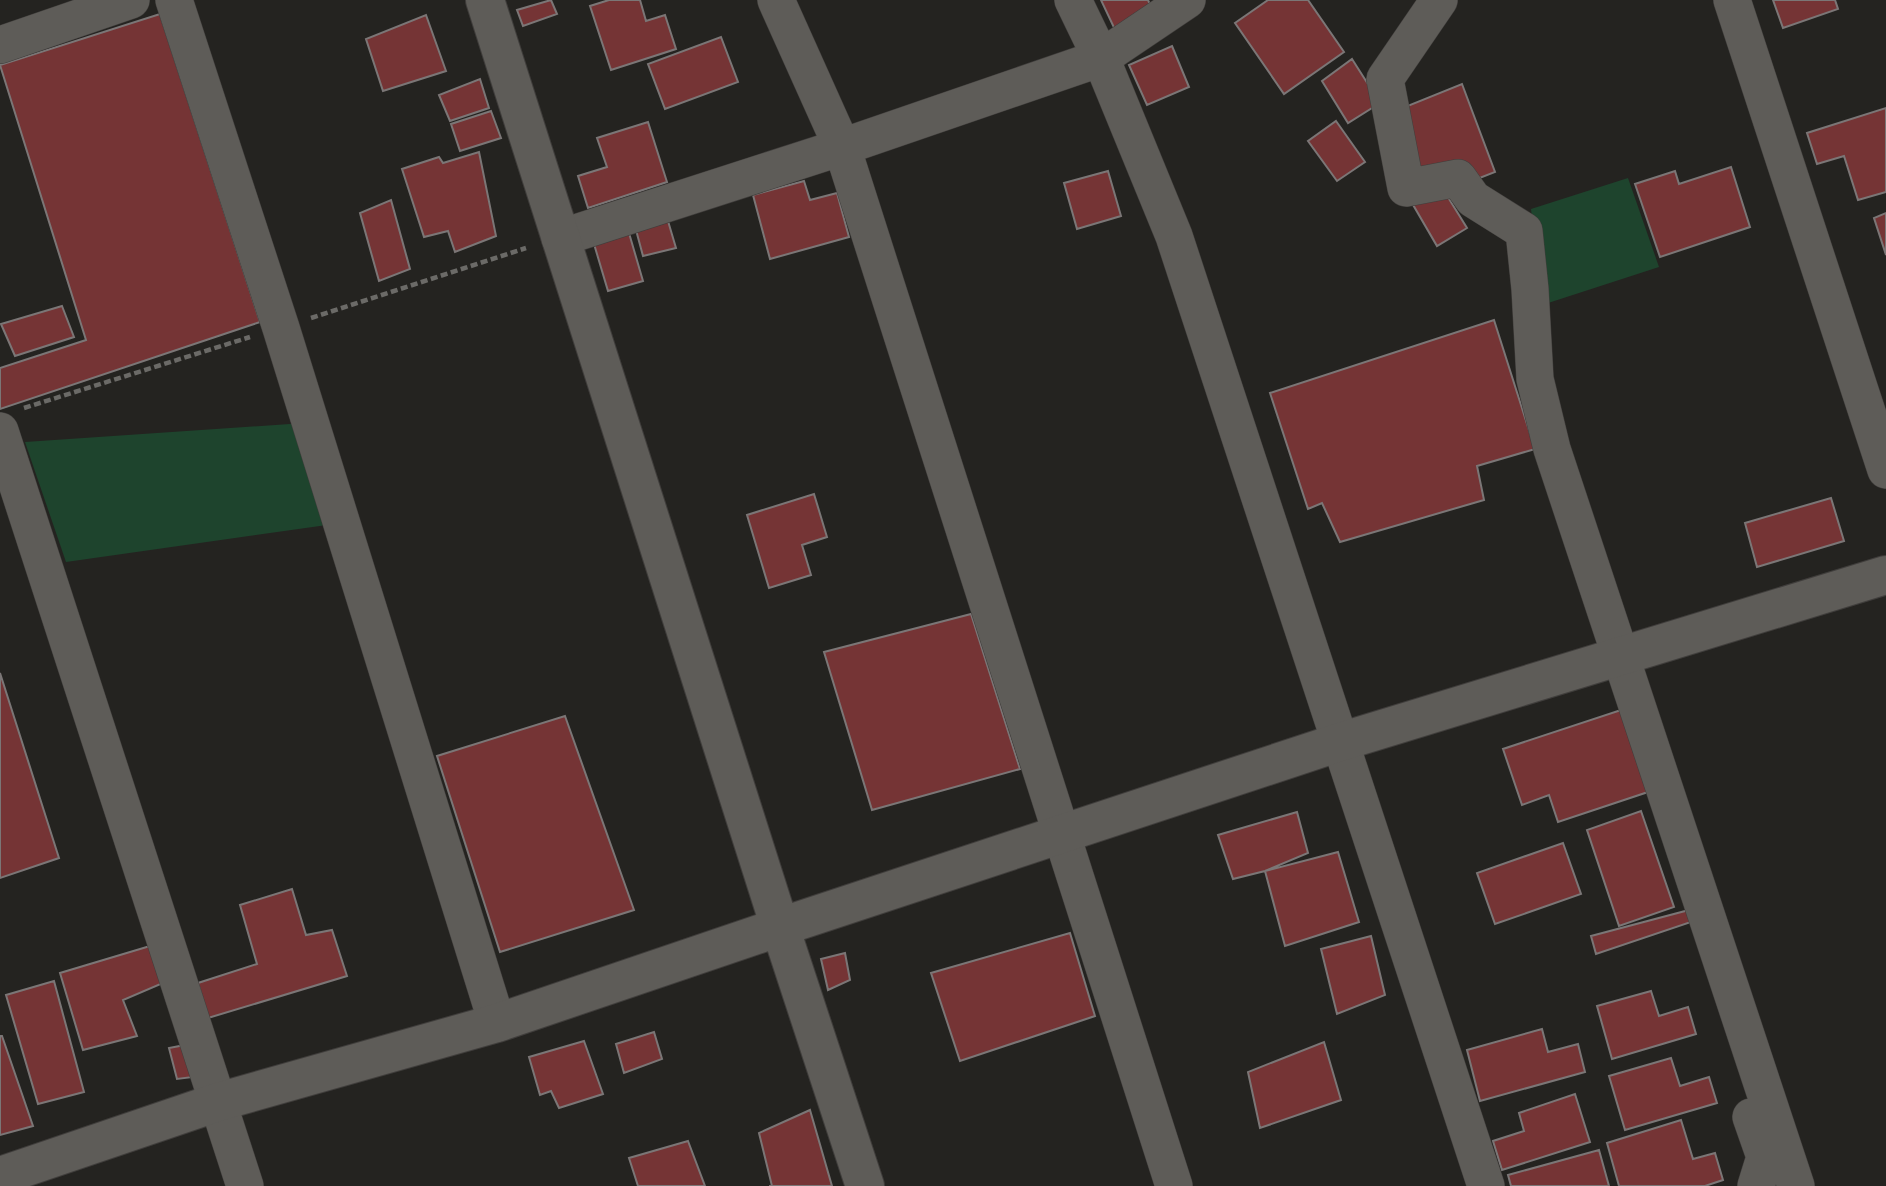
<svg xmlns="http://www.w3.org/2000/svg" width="1886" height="1186" font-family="'DM Sans',sans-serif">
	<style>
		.green { fill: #1e442d }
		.building { fill: #753435; stroke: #7b7676; stroke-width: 2 }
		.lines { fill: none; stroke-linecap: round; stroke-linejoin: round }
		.minor-casing { stroke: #403e3c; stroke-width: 38 }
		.tertiary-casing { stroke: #403e3c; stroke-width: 40 }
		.path { stroke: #6b6a67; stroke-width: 4.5; stroke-dasharray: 7 3.5; stroke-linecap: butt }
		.minor { stroke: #5e5c58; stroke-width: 37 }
		.tertiary { stroke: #5e5c58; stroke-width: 38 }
	</style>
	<rect width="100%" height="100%" fill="#242320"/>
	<path class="green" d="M 1628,178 L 1659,267 L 1542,305 L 1531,209 Z
		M 304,423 L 334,524 L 66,562 L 25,442 Z"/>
	<path class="building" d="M 551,0 L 557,14 L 523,26 L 517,10 Z
		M 609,0 L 640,0 L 646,21 L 665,15 L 676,49 L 611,70 L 590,6 Z
		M 1101,0 L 1148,0 L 1155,16 L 1117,34 Z
		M 1268,0 L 1308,0 L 1344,52 L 1284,94 L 1235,23 Z
		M 1773,0 L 1835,0 L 1838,9 L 1783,28 Z
		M 160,14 L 260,322 L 0,409 L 0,368 L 86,340 L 0,65 Z
		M 426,15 L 446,71 L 383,91 L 366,39 Z
		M 721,37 L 738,82 L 665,109 L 648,64 Z
		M 1172,46 L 1189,87 L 1147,105 L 1129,65 Z
		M 1352,59 L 1380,103 L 1348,123 L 1322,81 Z
		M 480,79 L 489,108 L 450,121 L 439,95 Z
		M 1462,84 L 1495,172 L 1472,181 L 1417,179 L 1400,109 Z
		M 1886,108 L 1886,192 L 1858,200 L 1844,156 L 1817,164 L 1807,133 Z
		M 491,111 L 501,138 L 460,151 L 451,124 Z
		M 1336,121 L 1365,162 L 1337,181 L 1308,141 Z
		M 648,122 L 667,182 L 588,208 L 578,176 L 607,167 L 597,138 Z
		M 479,152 L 496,236 L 455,252 L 448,231 L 424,237 L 402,169 L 439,157 L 443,163 Z
		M 1731,167 L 1750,227 L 1660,257 L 1635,184 L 1675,171 L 1679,184 Z
		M 1108,171 L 1121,216 L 1077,229 L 1064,183 Z
		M 804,181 L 810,200 L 837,193 L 849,237 L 770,259 L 753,195 Z
		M 1441,186 L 1467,228 L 1437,246 L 1412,203 Z
		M 391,200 L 410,269 L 379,281 L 360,213 Z
		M 1886,213 L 1886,255 L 1874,218 Z
		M 668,221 L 676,248 L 643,256 L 636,230 Z
		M 629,233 L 643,281 L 608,291 L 594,244 Z
		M 62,306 L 74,337 L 15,356 L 1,324 Z
		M 1494,320 L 1535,449 L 1477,466 L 1484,500 L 1340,542 L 1322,503 L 1308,509 L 1270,393 Z
		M 814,494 L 827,537 L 802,545 L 811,575 L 769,588 L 747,515 Z
		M 1831,498 L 1844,541 L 1757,567 L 1745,523 Z
		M 971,614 L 1020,769 L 872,810 L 824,652 Z
		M 0,673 L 59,858 L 0,878 Z
		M 1621,710 L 1648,792 L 1558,822 L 1549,795 L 1522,805 L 1503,749 Z
		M 565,716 L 634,910 L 500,952 L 437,756 Z
		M 1641,811 L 1674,907 L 1619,926 L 1587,830 Z
		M 1297,812 L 1308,853 L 1265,871 L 1233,879 L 1218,835 Z
		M 1563,843 L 1581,894 L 1495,924 L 1477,873 Z
		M 1338,852 L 1359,922 L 1285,946 L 1265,871 Z
		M 292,889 L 306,935 L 332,930 L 347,976 L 208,1018 L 198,983 L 257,964 L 240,905 Z
		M 1689,910 L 1694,921 L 1596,954 L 1591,936 Z
		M 1070,933 L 1095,1016 L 960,1061 L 931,973 Z
		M 1371,936 L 1385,995 L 1337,1014 L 1321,949 Z
		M 150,946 L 163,983 L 123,1000 L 137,1036 L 83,1050 L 60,973 Z
		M 845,953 L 850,980 L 828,990 L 821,959 Z
		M 54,981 L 84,1092 L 38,1104 L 6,995 Z
		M 1651,991 L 1659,1016 L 1688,1007 L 1696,1034 L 1612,1059 L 1597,1006 Z
		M 1542,1029 L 1548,1052 L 1578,1044 L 1585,1072 L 1480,1101 L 1467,1050 Z
		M 654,1032 L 662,1059 L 624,1073 L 616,1044 Z
		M 0,1036 L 2,1036 L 33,1126 L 0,1135 Z
		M 584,1041 L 603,1094 L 559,1108 L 551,1091 L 540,1095 L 529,1057 Z
		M 1324,1042 L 1341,1100 L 1260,1128 L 1248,1072 Z
		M 185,1045 L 193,1077 L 177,1079 L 169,1048 Z
		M 1671,1058 L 1680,1086 L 1709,1077 L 1717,1103 L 1625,1130 L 1609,1076 Z
		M 1575,1094 L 1590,1142 L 1502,1170 L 1493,1141 L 1524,1131 L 1519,1113 Z
		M 810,1110 L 832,1186 L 769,1186 L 772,1186 L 759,1133 Z
		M 1681,1120 L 1693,1159 L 1715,1153 L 1723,1180 L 1705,1186 L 1619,1186 L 1607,1143 Z
		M 688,1141 L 705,1186 L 638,1186 L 629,1158 Z
		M 1599,1150 L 1609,1186 L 1511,1186 L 1508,1175 Z"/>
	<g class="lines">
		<defs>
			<path id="minor" d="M 174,0 L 281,328 L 497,1023
				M 776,0 L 842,147 L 1174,1186
				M 1073,0 L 1101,58 L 1174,236 L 1486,1186
				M 1439,0 L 1385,79 L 1406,188 L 1458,178 L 1473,199 L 1524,231 L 1530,289 L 1535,379 L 1552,449 L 1796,1186
				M 1732,0 L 1886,470
				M 0,45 L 131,0
				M 560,238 L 842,147 L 1101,58 L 1187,0
				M 0,431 L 245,1186
				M 1751,1117 L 1765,1157 L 1756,1186"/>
			<path id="tertiary" d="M 485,0 L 780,927 L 865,1186
				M 0,1176 L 218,1102 L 497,1023 L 780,927 L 1340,742 L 1886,575"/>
		</defs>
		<use href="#minor" class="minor-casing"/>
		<use href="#tertiary" class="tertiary-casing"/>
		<path class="path" d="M 311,318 L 526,248
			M 24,408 L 250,337"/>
		<use href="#minor" class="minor"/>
		<use href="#tertiary" class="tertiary"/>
	</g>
</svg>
